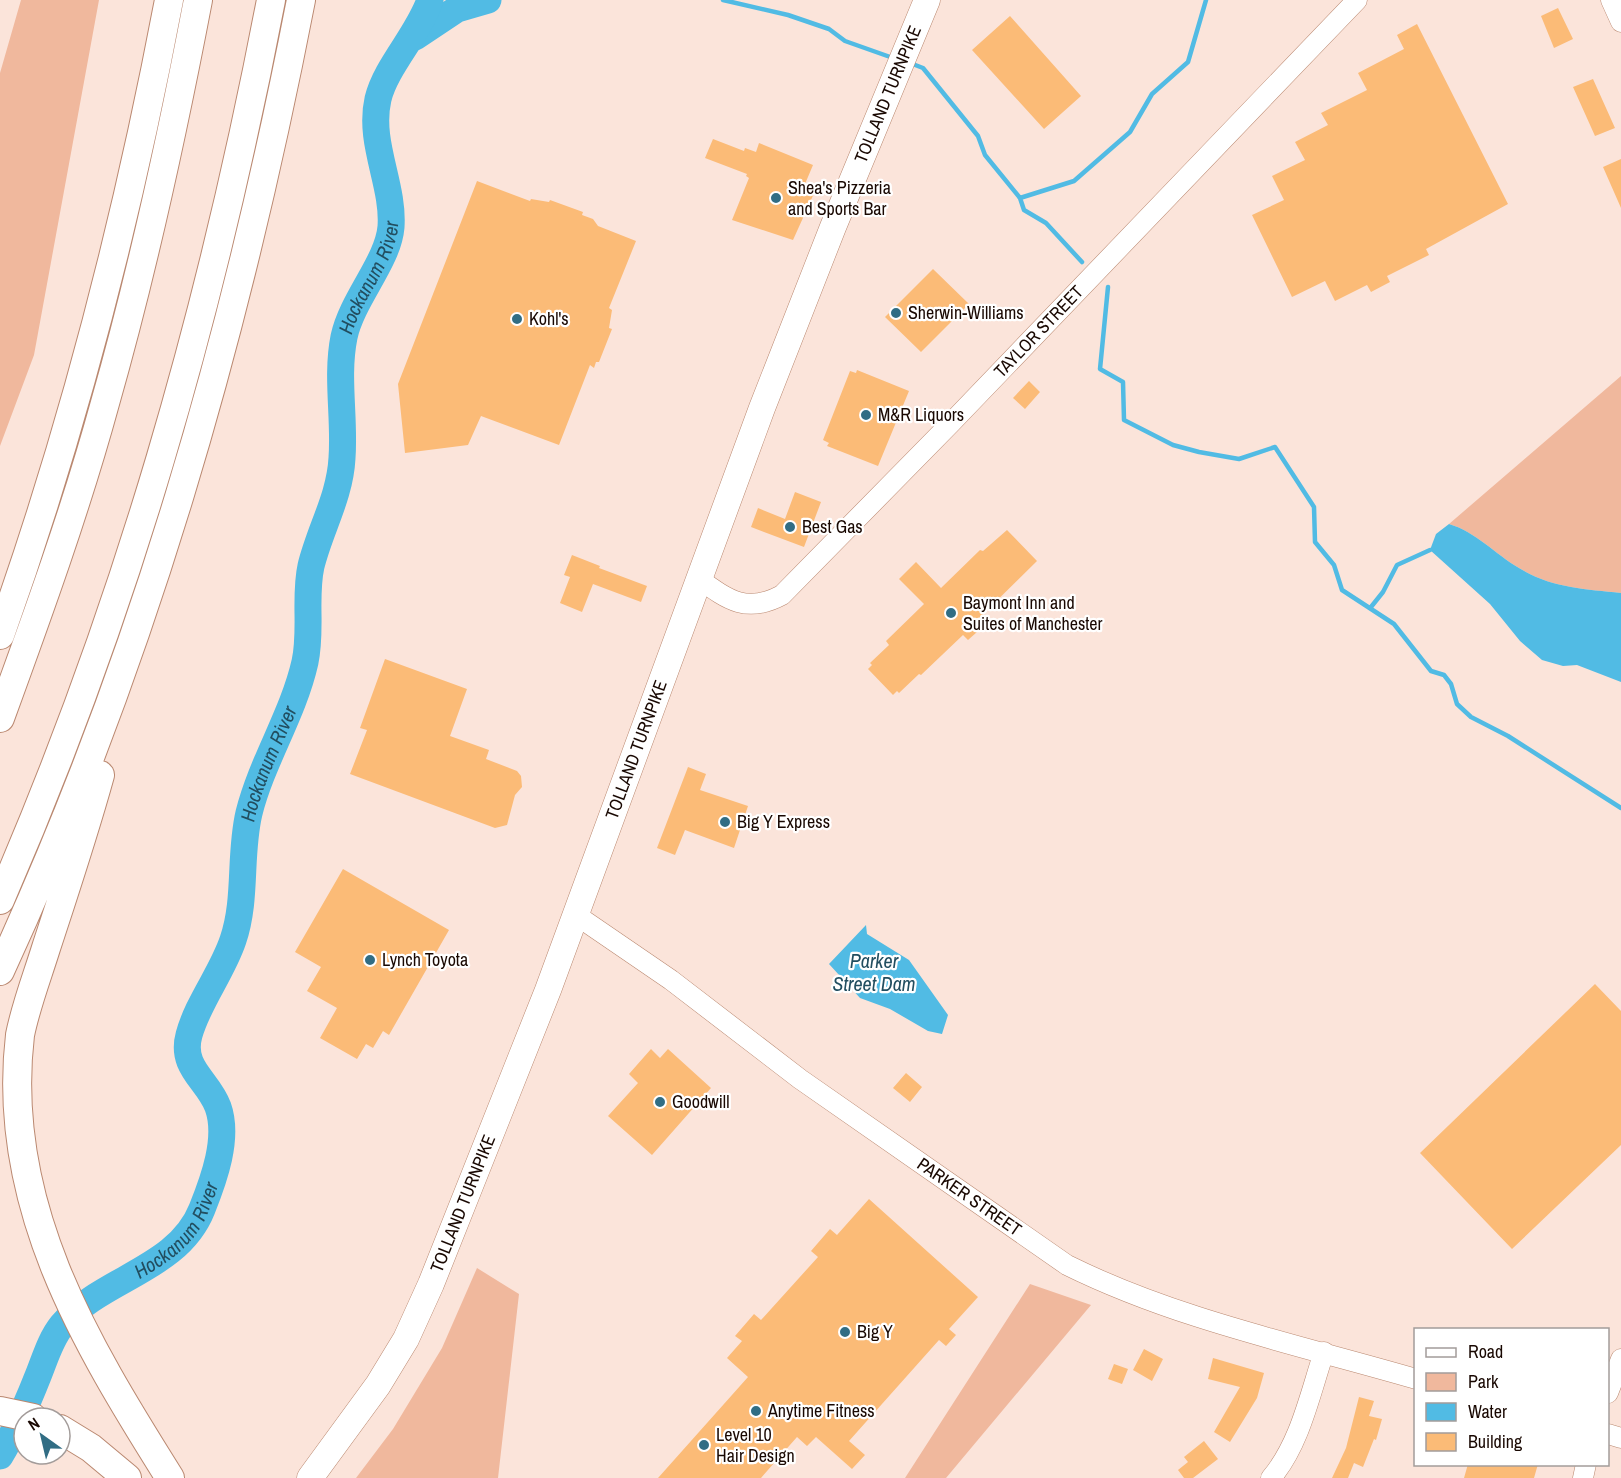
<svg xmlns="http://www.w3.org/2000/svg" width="1621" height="1478" font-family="'Archivo Narrow',sans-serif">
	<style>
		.green { fill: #f0b89d }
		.water { fill: #51bbe4 }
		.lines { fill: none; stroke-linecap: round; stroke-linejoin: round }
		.stream { stroke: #51bbe4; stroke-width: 4.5 }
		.river { stroke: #51bbe4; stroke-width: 27 }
		.building { fill: #fbbb77 }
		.minor-casing { stroke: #ba8870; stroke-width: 21 }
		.major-casing { stroke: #ba8870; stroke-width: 27 }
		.highway-casing { stroke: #ba8870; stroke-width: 30 }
		.minor { stroke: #fff; stroke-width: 20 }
		.major { stroke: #fff; stroke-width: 26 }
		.highway { stroke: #fff; stroke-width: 28 }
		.poi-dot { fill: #316d84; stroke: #fff; stroke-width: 2 }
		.labels { text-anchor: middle; stroke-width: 4.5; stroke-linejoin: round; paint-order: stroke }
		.street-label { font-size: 18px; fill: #190802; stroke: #fff }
		.poi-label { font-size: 18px; fill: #190802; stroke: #fff; text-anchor: start }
		.water-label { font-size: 20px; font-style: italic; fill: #224e60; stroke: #fff }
	</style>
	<rect width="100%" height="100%" fill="#fbe4da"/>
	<path class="green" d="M 21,0 L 99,0 L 34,355 L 0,446 L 0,73 Z
		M 1621,376 L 1621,593 C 1585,589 1551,588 1519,568 C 1495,554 1476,532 1449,524 Z
		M 477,1268 L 519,1294 L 498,1478 L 356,1478 L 393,1429 L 442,1348 Z
		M 1030,1284 L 1091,1305 L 946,1478 L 905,1478 Z"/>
	<path class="water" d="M 1449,524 C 1476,532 1495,554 1519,568 C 1551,588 1585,589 1621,593 L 1621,682 L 1577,665 L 1563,666 L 1542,660 L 1520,641 L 1490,604 L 1430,550 L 1436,534 Z
		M 866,925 L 867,934 L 909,960 L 948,1015 L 942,1034 L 928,1031 L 890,1009 L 860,998 L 829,964 Z"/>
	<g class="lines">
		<path class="stream" d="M 723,0 L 788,15 L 829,29 L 845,41 L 893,58
			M 910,63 L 923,68 L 978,136 L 985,155 L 1020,198 L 1074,181 L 1130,132 L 1152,94 L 1188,62 L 1206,0
			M 1020,198 L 1024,210 L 1046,223 L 1082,262
			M 1108,287 L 1100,369 L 1123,382 L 1124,420 L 1173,445 L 1199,452 L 1239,459 L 1275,447 L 1314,507 L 1315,542 L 1334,565 L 1342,590 L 1394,624 L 1431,671 L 1444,675 L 1451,684 L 1457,704 L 1471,717 L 1508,736 L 1621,808
			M 1371,607 L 1383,592 L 1397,565 L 1430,550"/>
		<g class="river">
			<path d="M 415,37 L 457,9 L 488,0"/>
			<path id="s1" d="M 0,1456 C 15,1431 27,1404 38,1376 C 45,1359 50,1340 62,1325 C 101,1278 178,1270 202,1209 C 214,1179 229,1138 218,1107 C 208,1080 180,1068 189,1035 C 198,1002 222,973 233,940 C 247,899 239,855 249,813 C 262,761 293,715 305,662 C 312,630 304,597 311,566 C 320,529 340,497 342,458 C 345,418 336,377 344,337 C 352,299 388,262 391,227 C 394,184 368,143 378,99 C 386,66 418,35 430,0"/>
		</g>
	</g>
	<path class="building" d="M 1558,8 L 1573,39 L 1554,48 L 1541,16 Z
		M 1010,16 L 1081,96 L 1044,129 L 972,50 Z
		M 1417,24 L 1508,204 L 1426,249 L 1429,255 L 1387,276 L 1390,282 L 1371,292 L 1367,285 L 1335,301 L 1325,281 L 1292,297 L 1252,215 L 1284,200 L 1272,176 L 1305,160 L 1295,142 L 1328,125 L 1321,113 L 1367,90 L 1358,73 L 1404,49 L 1397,35 Z
		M 1593,79 L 1615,128 L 1595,136 L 1573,87 Z
		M 713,139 L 744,151 L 745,148 L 756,152 L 759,143 L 813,165 L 805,184 L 816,189 L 793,240 L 732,220 L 749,178 L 746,176 L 747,174 L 705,158 Z
		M 1621,159 L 1621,208 L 1603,167 Z
		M 477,181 L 530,201 L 531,199 L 549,202 L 550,200 L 583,212 L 582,215 L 593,219 L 598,226 L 636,241 L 609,308 L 612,310 L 609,328 L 612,329 L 599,362 L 596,362 L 594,368 L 590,365 L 559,445 L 481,416 L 468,445 L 405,453 L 398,384 Z
		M 933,269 L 969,304 L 921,352 L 885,317 Z
		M 857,370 L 909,391 L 878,466 L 827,446 L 829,443 L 823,440 L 850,371 L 856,373 Z
		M 1029,381 L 1040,392 L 1025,409 L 1013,398 Z
		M 795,492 L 821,502 L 804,547 L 751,527 L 758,508 L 785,519 Z
		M 1007,530 L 1037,561 L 971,626 L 977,632 L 968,640 L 963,635 L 921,675 L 919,674 L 899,693 L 897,691 L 893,695 L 868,669 L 872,665 L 870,663 L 889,645 L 886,641 L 924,604 L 899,579 L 916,562 L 941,588 L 980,550 L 983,551 Z
		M 572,555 L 600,566 L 599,568 L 647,586 L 641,602 L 593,584 L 582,612 L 560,603 L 570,577 L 564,575 Z
		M 385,659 L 467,689 L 450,736 L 489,750 L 486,759 L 517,771 L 521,776 L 522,787 L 515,795 L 507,825 L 495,828 L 350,774 L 367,730 L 360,728 Z
		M 688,767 L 706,774 L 700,790 L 748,806 L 734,848 L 685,830 L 675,855 L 657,848 Z
		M 343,869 L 449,930 L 389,1035 L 383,1031 L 373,1048 L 366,1044 L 357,1059 L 320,1038 L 337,1008 L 307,991 L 321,967 L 295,952 Z
		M 1595,984 L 1621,1011 L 1621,1145 L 1512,1249 L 1420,1153 Z
		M 651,1049 L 660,1058 L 668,1049 L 711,1088 L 652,1155 L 608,1116 L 638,1083 L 629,1074 Z
		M 906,1073 L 922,1087 L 910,1102 L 893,1088 Z
		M 869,1199 L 978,1297 L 949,1329 L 956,1335 L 946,1346 L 939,1340 L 849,1441 L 865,1455 L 852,1469 L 816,1437 L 807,1446 L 797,1437 L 761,1478 L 658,1478 L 748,1377 L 727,1358 L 742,1341 L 735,1336 L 754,1314 L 761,1320 L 818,1257 L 811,1251 L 830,1229 L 837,1235 Z
		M 1144,1349 L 1163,1359 L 1152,1381 L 1133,1370 Z
		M 1213,1358 L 1264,1373 L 1257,1398 L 1230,1442 L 1214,1432 L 1240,1387 L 1208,1379 Z
		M 1114,1364 L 1128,1369 L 1122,1384 L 1108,1379 Z
		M 1359,1397 L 1374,1401 L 1369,1416 L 1382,1419 L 1376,1440 L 1374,1439 L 1363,1467 L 1354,1463 L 1348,1478 L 1332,1478 L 1346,1448 Z
		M 1204,1441 L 1218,1459 L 1193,1478 L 1184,1478 L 1178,1470 L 1188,1462 L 1184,1457 Z
		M 1468,1464 L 1538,1464 L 1534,1478 L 1464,1478 Z"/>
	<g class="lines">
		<defs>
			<g id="minor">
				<path d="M 1611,0 L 1621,22"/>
				<path id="s2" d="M 699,579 C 728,600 747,614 782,595 L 951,423 L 1357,0"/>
				<path id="s3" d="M 576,915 L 671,980 L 800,1079 L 1067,1265 C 1176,1319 1299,1345 1416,1379"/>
				<path d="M 1608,1393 L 1621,1359"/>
				<path d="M 1608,1434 L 1621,1438"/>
				<path d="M 1271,1478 C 1300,1444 1310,1394 1324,1352"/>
				<path d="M 1583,1478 L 1586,1464"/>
			</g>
			<g id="major">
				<path id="s4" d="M 310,1478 L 378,1385 L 406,1339 L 431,1284 L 548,990 L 762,408 L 833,227 L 927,0"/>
			</g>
			<path id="highway" d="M 0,635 C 74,428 128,216 169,0
				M 0,718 C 38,614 76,509 105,403 C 143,270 172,136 198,0
				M 100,775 C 84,833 65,890 46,948 C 37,977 26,1005 20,1035 C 0,1203 85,1343 170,1478
				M 0,900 C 127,608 211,313 271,0
				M 0,971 C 143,661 236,335 301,0
				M 0,1411 L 33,1418
				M 60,1429 L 91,1448 L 127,1478"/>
		</defs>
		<use href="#minor" class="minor-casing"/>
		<use href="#major" class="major-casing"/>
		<use href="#highway" class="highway-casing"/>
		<use href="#minor" class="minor"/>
		<use href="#major" class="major"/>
		<use href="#highway" class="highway"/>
	</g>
	<g class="poi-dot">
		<circle cx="776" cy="198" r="6"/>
		<circle cx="896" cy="313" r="6"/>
		<circle cx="517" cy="319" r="6"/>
		<circle cx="866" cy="415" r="6"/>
		<circle cx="790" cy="527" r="6"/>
		<circle cx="951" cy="613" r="6"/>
		<circle cx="725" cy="822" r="6"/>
		<circle cx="370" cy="960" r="6"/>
		<circle cx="660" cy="1102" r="6"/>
		<circle cx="845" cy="1332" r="6"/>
		<circle cx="756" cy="1411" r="6"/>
		<circle cx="704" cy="1445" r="6"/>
	</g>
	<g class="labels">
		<g class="street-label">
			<text dy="6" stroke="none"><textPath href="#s4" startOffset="1504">TOLLAND TURNPIKE</textPath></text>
			<text dy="6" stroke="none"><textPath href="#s2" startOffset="459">TAYLOR STREET</textPath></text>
			<text dy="6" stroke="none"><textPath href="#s4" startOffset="802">TOLLAND TURNPIKE</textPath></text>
			<text dy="6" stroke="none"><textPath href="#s3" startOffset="484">PARKER STREET</textPath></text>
			<text dy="6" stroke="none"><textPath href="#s4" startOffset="316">TOLLAND TURNPIKE</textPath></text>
		</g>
		<g class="poi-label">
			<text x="788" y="194">Shea's Pizzeria<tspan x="788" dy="21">and Sports Bar</tspan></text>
			<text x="908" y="319">Sherwin-Williams</text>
			<text x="529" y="325">Kohl's</text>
			<text x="878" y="421">M&amp;R Liquors</text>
			<text x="802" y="533">Best Gas</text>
			<text x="963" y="609">Baymont Inn and<tspan x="963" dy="21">Suites of Manchester</tspan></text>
			<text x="737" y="828">Big Y Express</text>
			<text x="382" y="966">Lynch Toyota</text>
			<text x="672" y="1108">Goodwill</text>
			<text x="857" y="1338">Big Y</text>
			<text x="768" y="1417">Anytime Fitness</text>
			<text x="716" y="1441">Level 10<tspan x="716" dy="21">Hair Design</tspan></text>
		</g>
		<g class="water-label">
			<text dy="7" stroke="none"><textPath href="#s1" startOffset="1306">Hockanum River</textPath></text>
			<text dy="7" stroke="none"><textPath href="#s1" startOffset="802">Hockanum River</textPath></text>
			<text x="874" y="968">Parker<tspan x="874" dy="23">Street Dam</tspan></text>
			<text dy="7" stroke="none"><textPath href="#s1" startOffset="297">Hockanum River</textPath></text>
		</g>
	</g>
	<rect x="1414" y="1328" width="195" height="138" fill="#ffffff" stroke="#a39c9a" stroke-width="1.5"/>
	<rect x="1426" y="1348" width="30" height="9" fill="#ffffff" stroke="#a39c9a" stroke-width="1.5"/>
	<text x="1468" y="1358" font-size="18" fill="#190802">Road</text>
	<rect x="1426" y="1373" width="30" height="18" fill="#f0b89d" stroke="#a39c9a" stroke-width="1.5"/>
	<text x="1468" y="1388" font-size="18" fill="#190802">Park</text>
	<rect x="1426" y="1403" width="30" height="18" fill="#51bbe4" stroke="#a39c9a" stroke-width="1.5"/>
	<text x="1468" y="1418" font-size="18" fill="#190802">Water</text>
	<rect x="1426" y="1433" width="30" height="18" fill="#fbbb77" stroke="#a39c9a" stroke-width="1.5"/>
	<text x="1468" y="1448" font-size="18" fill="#190802">Building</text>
	<g transform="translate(42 1436) rotate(326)"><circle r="28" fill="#ffffff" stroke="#a39c9a" stroke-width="1.5"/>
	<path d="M0-4.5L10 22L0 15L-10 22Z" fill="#316d84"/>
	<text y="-9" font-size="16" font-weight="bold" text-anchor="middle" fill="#190802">N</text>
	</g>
</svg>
